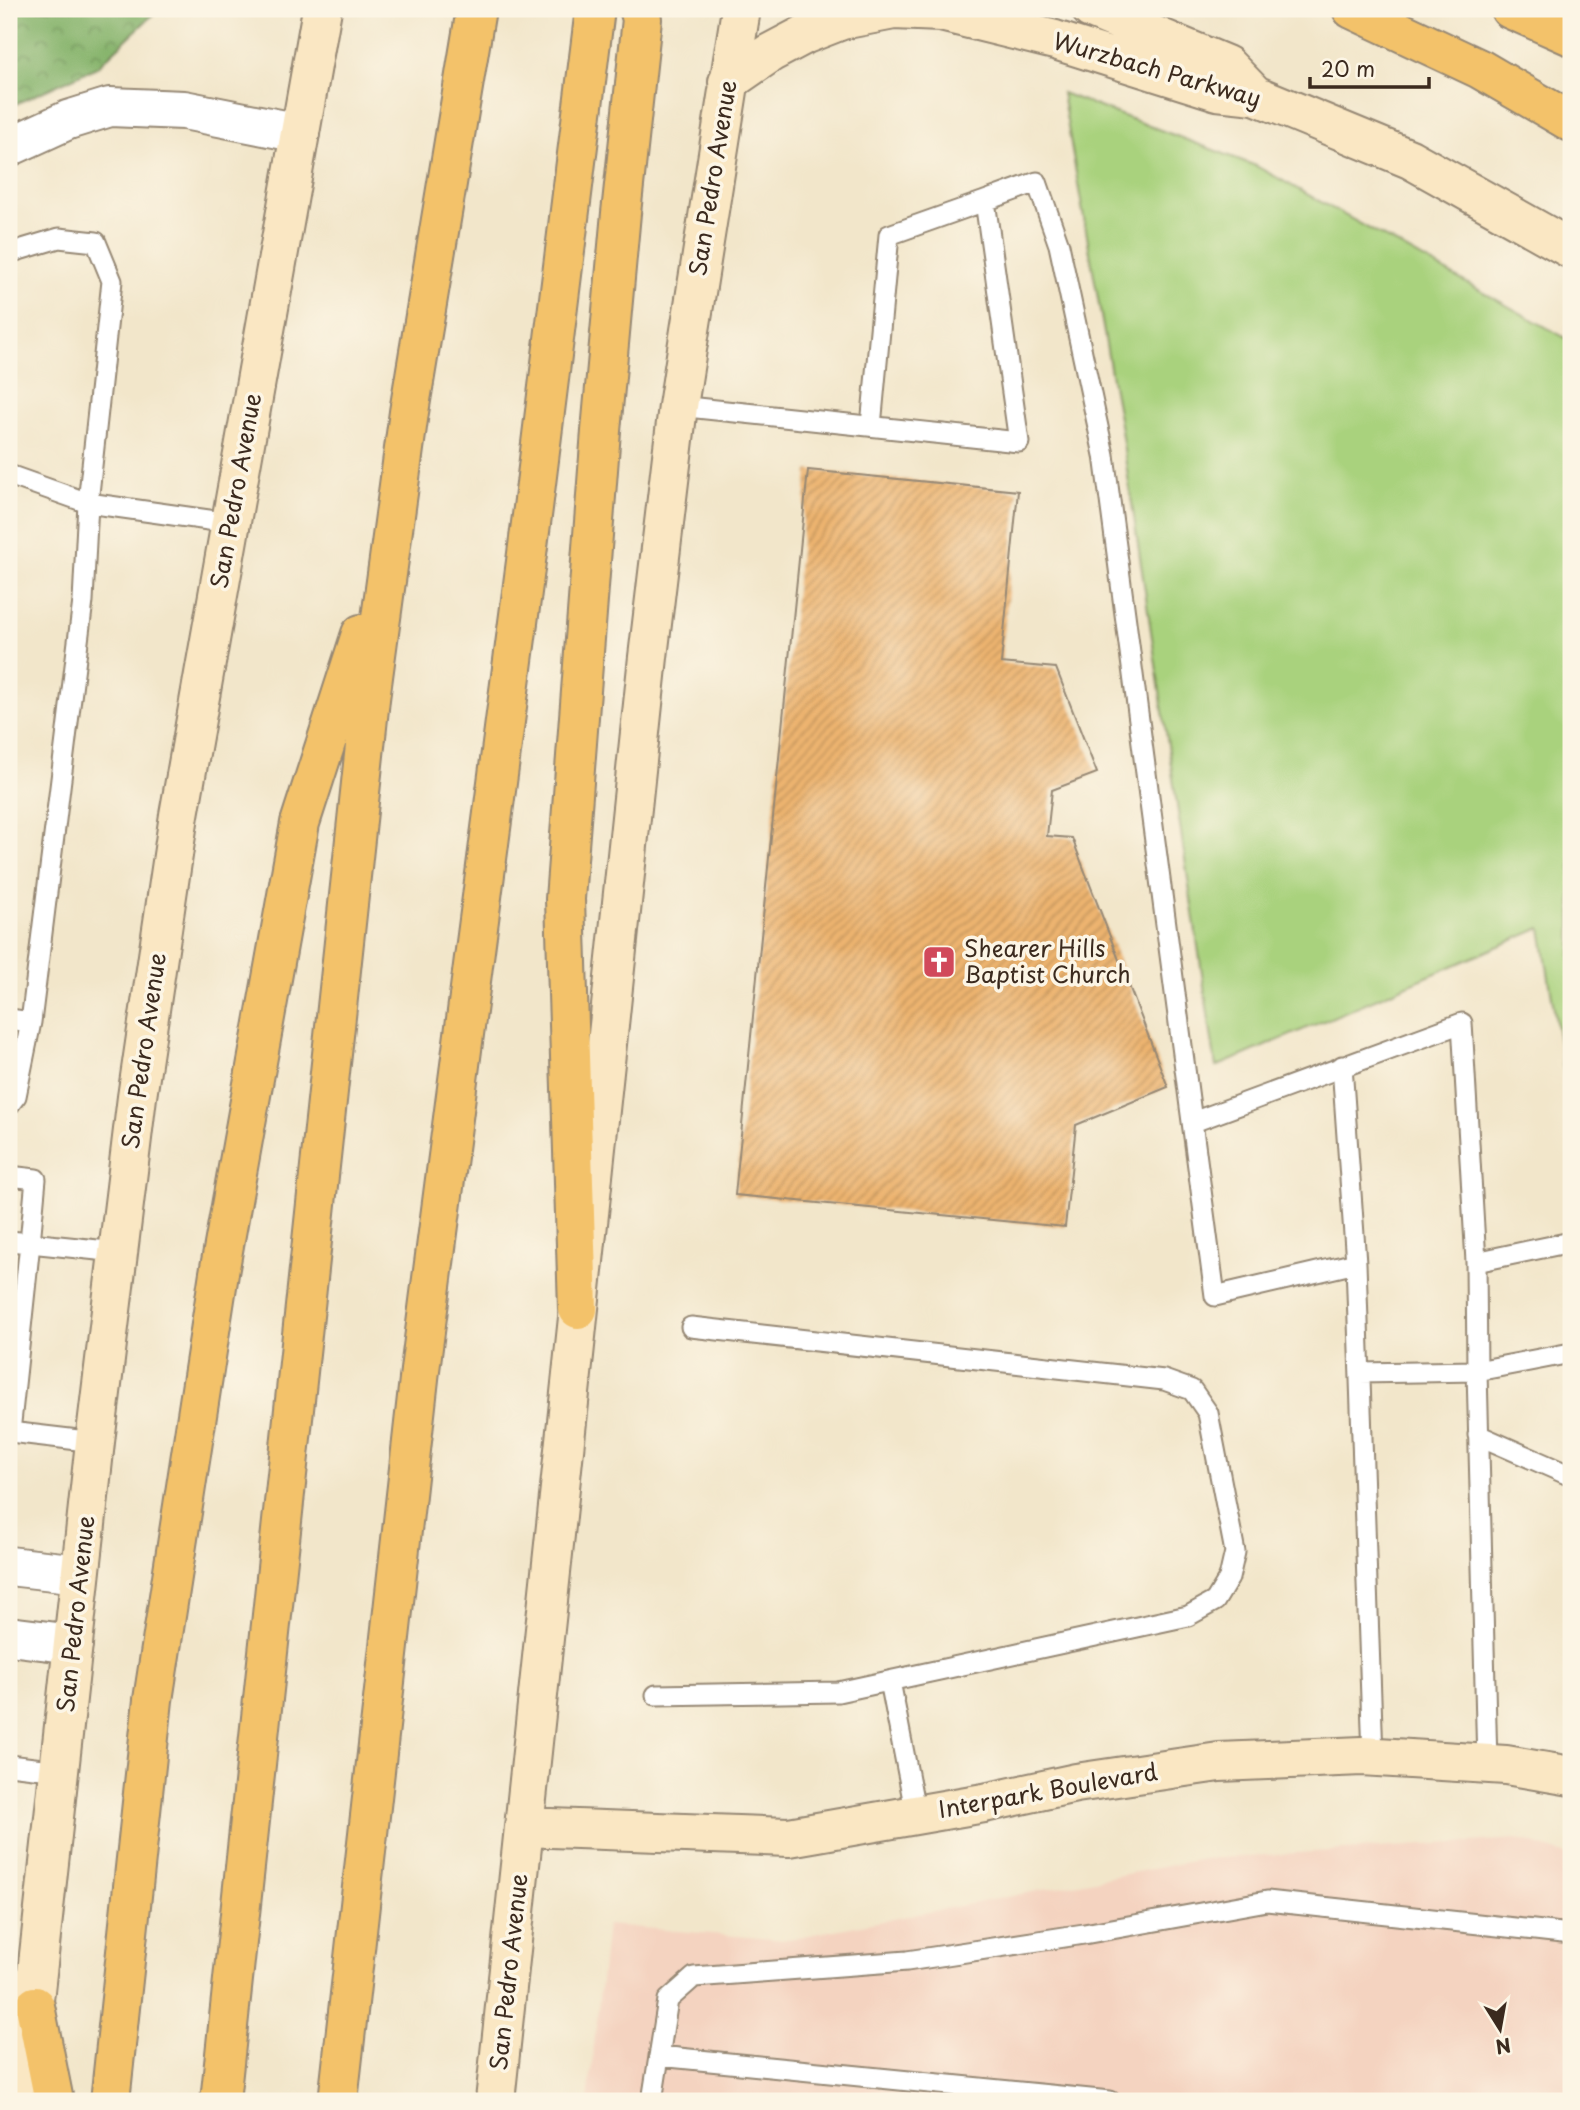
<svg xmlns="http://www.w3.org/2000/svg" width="1580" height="2110" font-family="'Playpen Sans',sans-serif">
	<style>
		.built { fill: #f4d3c0 }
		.grass { fill: #a9d27d; stroke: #727e4e; stroke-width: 2 }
		.forest { fill: url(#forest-crowns); stroke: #606f45; stroke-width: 2 }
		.building { fill: url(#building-hatch) }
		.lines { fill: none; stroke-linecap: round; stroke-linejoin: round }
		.lane-casing { stroke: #968874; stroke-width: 23 }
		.street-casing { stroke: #968874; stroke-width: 42 }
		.secondary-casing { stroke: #968874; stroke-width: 42 }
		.highway-casing { stroke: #968874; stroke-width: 42 }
		.lane { stroke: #fff; stroke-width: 19 }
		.street { stroke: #fff; stroke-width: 38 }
		.secondary { stroke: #fae7c3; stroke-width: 38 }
		.highway { stroke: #f3c26a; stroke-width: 38 }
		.labels { text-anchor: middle; stroke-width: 7; stroke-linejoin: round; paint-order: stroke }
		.street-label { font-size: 23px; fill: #3b2a1e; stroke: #fcf5e5 }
		.poi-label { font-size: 23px; fill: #3b2a1e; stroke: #fcf5e5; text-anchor: start }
	</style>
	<defs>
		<pattern id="forest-crowns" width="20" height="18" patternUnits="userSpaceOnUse" patternTransform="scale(1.75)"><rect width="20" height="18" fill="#86b46c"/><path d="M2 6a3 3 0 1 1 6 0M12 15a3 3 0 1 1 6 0" fill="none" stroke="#6f9358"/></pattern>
		<pattern id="building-hatch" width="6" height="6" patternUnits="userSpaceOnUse" patternTransform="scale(1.75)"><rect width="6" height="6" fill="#edb470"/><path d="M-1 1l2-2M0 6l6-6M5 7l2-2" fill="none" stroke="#c1935b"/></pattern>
	</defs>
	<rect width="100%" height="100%" fill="#fcf5e5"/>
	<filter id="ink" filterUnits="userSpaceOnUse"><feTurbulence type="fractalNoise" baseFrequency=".0143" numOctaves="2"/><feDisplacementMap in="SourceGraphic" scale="14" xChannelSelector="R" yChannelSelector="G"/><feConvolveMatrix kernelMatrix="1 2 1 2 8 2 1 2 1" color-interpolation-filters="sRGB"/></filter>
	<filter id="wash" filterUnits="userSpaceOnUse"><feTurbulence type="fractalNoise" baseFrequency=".00686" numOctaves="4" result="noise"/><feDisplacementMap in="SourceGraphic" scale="28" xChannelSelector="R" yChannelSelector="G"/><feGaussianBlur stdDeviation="1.57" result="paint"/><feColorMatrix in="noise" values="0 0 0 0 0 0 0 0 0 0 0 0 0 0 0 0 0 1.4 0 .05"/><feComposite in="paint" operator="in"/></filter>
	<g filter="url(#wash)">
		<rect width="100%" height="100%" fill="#f2e6ca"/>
		<path class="built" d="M 1517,1839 L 1571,1856 L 1571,2101 L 588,2101 L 607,1925 L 783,1940 L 1204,1859 Z"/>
		<path class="grass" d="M 1062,93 L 1256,166 L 1571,341 L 1571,1116 L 1541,928 L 1216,1067 L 1121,430 Z"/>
		<path class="forest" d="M 9,9 L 159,9 L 97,67 L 9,107 Z"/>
		<g id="blocks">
			<path class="building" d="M 808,470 L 1018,491 L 1001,663 L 1056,668 L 1097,773 L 1052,790 L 1047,836 L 1072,838 L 1168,1087 L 1076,1125 L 1065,1227 L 735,1195 Z
				M 9,1184 L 14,1185 L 11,1217 L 9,1217 Z"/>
		</g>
	</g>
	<g filter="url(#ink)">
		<use href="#blocks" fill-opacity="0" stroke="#968874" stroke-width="2"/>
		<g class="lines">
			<defs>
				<path id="lane" d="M 985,201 L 1037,182 L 1059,245 L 1104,455 L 1215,1296 L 1356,1263 L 1373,1757
					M 9,253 L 59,238 L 96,242 L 112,281 L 88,503 L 230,523
					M 678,406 L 1019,442 L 985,201 L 889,235 L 871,426
					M 9,475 L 88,503 L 83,601 L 31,1022 L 16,1096 L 9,1105
					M 9,1019 L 31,1022
					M 1342,1066 L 1356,1263
					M 1193,1122 L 1462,1023 L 1476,1262 L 1571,1242
					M 9,1176 L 36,1179 L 30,1243 L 9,1241
					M 1476,1262 L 1477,1371 L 1487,1764
					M 1360,1373 L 1477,1371 L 1571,1353
					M 1478,1435 L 1571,1476
					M 95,1442 L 10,1432 L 30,1243 L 117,1252
					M 890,1681 L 916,1815
					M 656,1695 L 838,1692 L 1188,1616 L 1215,1601 L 1229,1578 L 1235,1552 L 1208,1413 L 1192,1390 L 1164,1380 L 691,1327
					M 9,1765 L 59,1771
					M 659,2056 L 1110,2101
					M 652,2101 L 668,2000 L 694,1977 L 907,1961 L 1084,1934 L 1267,1901 L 1571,1934"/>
				<path id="street" d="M 9,147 L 68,120 L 110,107 L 184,110 L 300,133
					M 9,1566 L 80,1574
					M 9,1636 L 73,1644"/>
				<path id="secondary" d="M 1091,9 L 1226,65 L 1255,95
					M 728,82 L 770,53 L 806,34 L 842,20 L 894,10 L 941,12 L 1055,40 L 1217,91 L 1255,95 L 1410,159 L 1571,249
					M 524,1827 L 789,1837 L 984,1803 L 1076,1783 L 1219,1762 L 1362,1756 L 1506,1765 L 1571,1776
					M 23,2101 L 95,1442 L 137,1097 L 179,815 L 322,9
					M 495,2101 L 648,657 L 678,406 L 741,9"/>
				<path id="highway" d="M 1352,9 L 1480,69 L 1571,122
					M 1510,9 L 1571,36
					M 578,1309 L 565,899 L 601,431 L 621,213 L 642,19 L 639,9
					M 35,2006 L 54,2101
					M 110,2101 L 153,1700 L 219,1273 L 300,823 L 361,634
					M 220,2101 L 370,699 L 409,412 L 476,9
					M 338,2101 L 420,1370 L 533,508 L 595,9"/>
			</defs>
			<use href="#lane" class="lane-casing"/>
			<use href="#street" class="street-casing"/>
			<use href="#secondary" class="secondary-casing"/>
			<use href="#highway" class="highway-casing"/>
			<use href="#lane" class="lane"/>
			<use href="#street" class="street"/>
			<use href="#secondary" class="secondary"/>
			<use href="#highway" class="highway"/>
		</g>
	</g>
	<defs>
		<symbol id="church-square" viewBox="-11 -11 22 22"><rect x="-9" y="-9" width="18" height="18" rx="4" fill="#d1495b" stroke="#fcf5e5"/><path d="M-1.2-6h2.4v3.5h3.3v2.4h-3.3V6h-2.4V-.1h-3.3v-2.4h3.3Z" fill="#fff"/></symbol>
	</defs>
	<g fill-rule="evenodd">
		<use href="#church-square" x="920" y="943" width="38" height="38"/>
	</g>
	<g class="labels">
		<g class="street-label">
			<text transform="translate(1157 70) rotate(16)" y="8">Wurzbach Parkway</text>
			<text transform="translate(713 178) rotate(-81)" y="8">San Pedro Avenue</text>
			<text transform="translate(236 491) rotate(-80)" y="8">San Pedro Avenue</text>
			<text transform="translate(144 1051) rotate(-82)" y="8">San Pedro Avenue</text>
			<text transform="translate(76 1614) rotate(-84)" y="8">San Pedro Avenue</text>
			<text transform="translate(1048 1791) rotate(-10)" y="8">Interpark Boulevard</text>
			<text transform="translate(509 1972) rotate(-84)" y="8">San Pedro Avenue</text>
		</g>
		<g class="poi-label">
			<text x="964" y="957">Shearer Hills<tspan x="964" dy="26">Baptist Church</tspan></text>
		</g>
	</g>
	<rect width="1580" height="2110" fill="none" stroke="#fcf5e5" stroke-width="35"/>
	<g transform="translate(1500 2029) rotate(169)" stroke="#fcf5e5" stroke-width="5" paint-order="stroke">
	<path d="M0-5L12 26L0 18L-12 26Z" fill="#3b2a1e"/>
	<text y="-10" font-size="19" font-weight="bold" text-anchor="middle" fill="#3b2a1e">N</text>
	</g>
	<path d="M1310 77v10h119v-10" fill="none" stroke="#3b2a1e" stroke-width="3.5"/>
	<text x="1321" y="77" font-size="21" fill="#3b2a1e" stroke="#fcf5e5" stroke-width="5" paint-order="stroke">20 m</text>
</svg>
